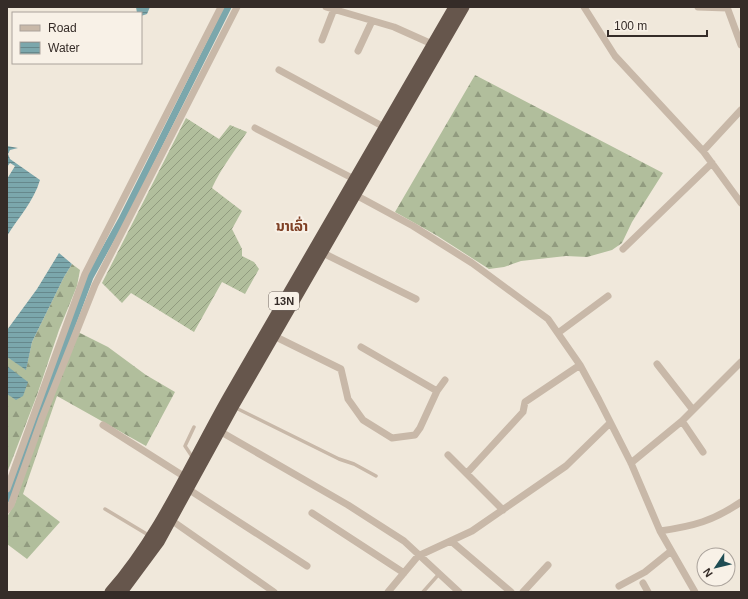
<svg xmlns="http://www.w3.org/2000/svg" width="748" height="599" font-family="Helvetica,'Noto Sans Lao',sans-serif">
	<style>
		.forest { fill: url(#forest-firs) }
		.garden { fill: url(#garden-furrows) }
		.water { fill: url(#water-rules) }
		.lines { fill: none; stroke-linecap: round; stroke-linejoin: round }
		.canal { stroke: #7ba7ac; stroke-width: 7 }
		.service { stroke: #c8b8a8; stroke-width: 3.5 }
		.minor { stroke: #c8b8a8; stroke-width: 7 }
		.trunk { stroke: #66564c; stroke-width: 11 }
		.labels { text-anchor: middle; stroke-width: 4; stroke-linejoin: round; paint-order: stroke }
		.shield { fill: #f8f1e7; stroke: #706761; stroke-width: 1 }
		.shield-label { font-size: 11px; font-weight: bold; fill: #352c28 }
		.quarter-label { font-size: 14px; font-weight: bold; fill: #7f4025; stroke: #f8f1e7 }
	</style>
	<defs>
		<pattern id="forest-firs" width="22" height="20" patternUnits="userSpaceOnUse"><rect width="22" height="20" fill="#b1be9c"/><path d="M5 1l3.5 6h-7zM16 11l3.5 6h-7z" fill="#919b7f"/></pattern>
		<pattern id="garden-furrows" width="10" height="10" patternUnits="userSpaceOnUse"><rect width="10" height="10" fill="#b1be9c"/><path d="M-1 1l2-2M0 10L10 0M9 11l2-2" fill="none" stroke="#919b7f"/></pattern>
		<pattern id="water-rules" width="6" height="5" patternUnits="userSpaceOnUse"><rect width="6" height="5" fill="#7ba7ac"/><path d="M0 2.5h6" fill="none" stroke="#66888c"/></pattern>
	</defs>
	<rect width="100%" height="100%" fill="#f0e8db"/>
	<path class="forest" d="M 475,75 L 663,173 L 632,222 L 622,243 L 612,250 L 587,257 L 566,256 L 521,261 L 504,267 L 489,269 L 436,235 L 395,212 Z
		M 72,264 L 80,270 L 77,286 L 59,330 L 37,395 L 7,473 L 7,357 L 26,369 L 32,342 L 64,277 Z
		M 78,332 L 108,347 L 146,375 L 175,392 L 146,446 L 57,396 L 23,494 L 60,522 L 27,559 L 7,544 L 7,517 L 15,503 L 56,383 Z"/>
	<path class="garden" d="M 186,118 L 219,139 L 230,125 L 247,132 C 235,151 221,168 212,188 L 242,211 L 232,229 L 242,249 L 242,256 L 254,262 L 259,269 L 245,294 L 222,282 L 194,332 L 131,293 L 122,303 L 102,283 Z"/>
	<path class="water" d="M 136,7 L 150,7 L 147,14 L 141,16 L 141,13 L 137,13 Z
		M 7,146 L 18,148 L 10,150 L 8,154 L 10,159 L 40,180 C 34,201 18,218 7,236 L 7,179 L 15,166 L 10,163 L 7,167 Z
		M 59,253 L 72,264 L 64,277 L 32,342 L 26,370 L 7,357 L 7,330 L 37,289 Z
		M 7,366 L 28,382 L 23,396 L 16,400 L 7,394 Z"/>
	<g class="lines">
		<path class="canal" d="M 7,499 L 90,277 L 121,221 L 228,7"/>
		<path class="service" d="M 234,407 L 339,459 L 354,464 L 376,476
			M 193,458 L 185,446 L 194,427
			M 105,509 L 150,536
			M 423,592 L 439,574"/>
		<path class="minor" d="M 326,7 L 394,27 L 432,44
			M 584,7 L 615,56 L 703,151 L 741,203
			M 698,7 L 727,8
			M 727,7 L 741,45
			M 322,40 L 334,9
			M 358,51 L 372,21
			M 279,70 L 384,127
			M 255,128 L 358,181
			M 703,151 L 741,110
			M 352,193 L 413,226 L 472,263 L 548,319 L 580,365 L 599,400 L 631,463 L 660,531 L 695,592
			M 623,249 L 712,163
			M 323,253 L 416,299
			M 558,333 L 608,296
			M 274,336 L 341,369 L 348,399 L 363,420 L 392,438 L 415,435 L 420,428 L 437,391 L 361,347
			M 657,364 L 693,410
			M 437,391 L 445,380
			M 682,421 L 703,452
			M 103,425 L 185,477
			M 216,429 L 348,505 L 404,541 L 459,592
			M 448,455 L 503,510
			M 631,463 L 682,421 L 741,362
			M 467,473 L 523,412 L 525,402 L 580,365
			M 7,489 L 85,274 L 221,7
			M 188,489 L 307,566
			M 7,510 L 11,505 L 42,418 L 95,285 L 237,7
			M 312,513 L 404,573
			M 171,520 L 274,592
			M 660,531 C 694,526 713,521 741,502
			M 451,541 L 511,592
			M 643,583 L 648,592
			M 619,586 L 645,572 L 671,551
			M 388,592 L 418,556 L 472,531 L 566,466 L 610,423
			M 523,592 L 548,565"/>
		<path class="trunk" d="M 110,592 C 161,534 192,460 230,394 C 305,265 380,136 454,7
			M 122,592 L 159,542 L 233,407 L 464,7"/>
	</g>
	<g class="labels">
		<rect class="shield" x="269" y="292" width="30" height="18" rx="3"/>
		<g class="shield-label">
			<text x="284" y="305">13N</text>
		</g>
		<g class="quarter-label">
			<text x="292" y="231">ນາເລົ່າ</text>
		</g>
	</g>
	<rect width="748" height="599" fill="none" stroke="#352c28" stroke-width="16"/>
	<rect x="12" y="12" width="130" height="52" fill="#f8f1e7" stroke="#aaa29b"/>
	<rect x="20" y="25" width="20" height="6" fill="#c8b8a8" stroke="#aaa29b"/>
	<text x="48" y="32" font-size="12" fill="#352c28">Road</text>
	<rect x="20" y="42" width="20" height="12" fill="url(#water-rules)" stroke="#aaa29b"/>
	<text x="48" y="52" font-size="12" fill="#352c28">Water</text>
	<g transform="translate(716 567) rotate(235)"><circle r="19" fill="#f8f1e7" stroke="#aaa29b"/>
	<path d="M0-3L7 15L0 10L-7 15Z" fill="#1f4d54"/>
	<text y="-6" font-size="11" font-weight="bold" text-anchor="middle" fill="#352c28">N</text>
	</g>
	<path d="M608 30v6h99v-6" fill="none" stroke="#352c28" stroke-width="2"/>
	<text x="614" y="30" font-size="12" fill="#352c28" stroke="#f8f1e7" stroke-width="3" paint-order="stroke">100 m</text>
</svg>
